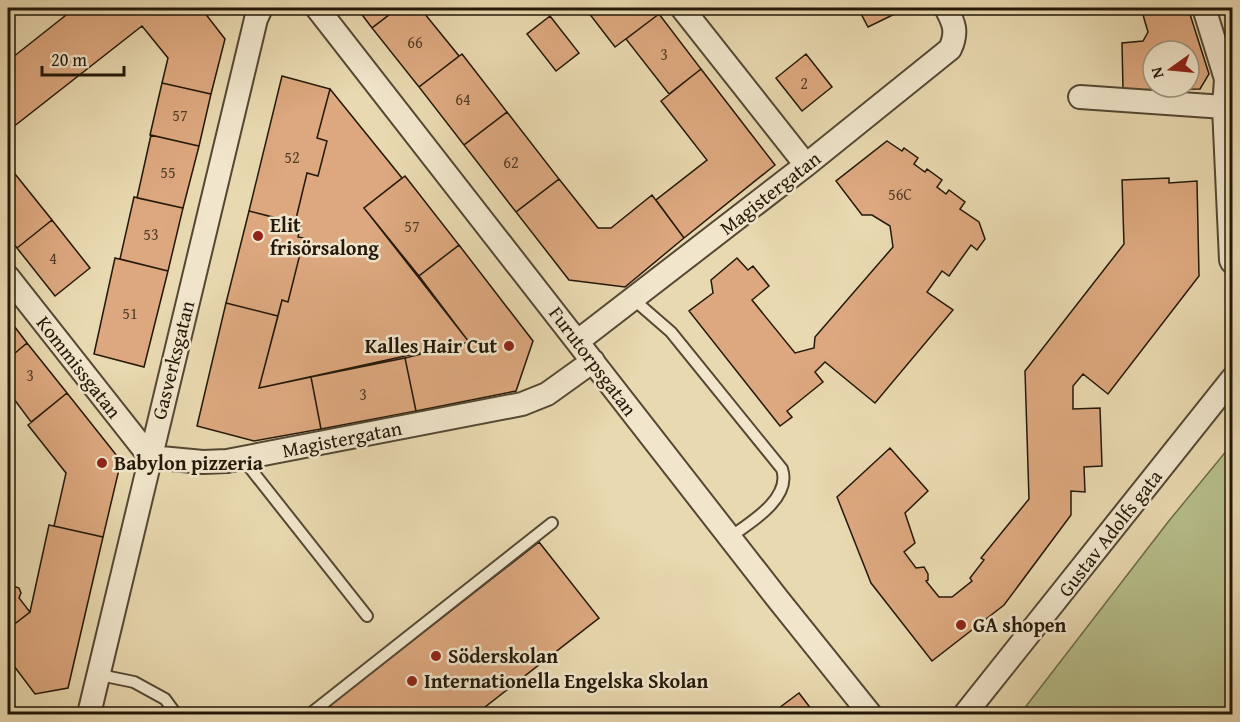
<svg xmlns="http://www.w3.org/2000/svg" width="1240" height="722" font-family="'Gentium Book Plus',serif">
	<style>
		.green { fill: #b6bf8b; stroke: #6c6c4a; stroke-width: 1.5 }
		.building { fill: #dda87f; stroke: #231809; stroke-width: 1.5; fill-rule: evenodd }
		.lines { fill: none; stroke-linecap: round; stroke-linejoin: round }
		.service-casing { stroke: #544833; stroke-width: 14 }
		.minor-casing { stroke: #544833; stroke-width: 26 }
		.service { stroke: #f1e6cc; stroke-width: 10 }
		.minor { stroke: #f1e6cc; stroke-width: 22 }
		.poi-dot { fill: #8f2418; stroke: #f1e6cc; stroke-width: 2 }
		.labels { text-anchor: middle; stroke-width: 5; stroke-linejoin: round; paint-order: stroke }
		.number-label { font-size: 16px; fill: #523c26 }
		.street-label { font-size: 20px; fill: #231809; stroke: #f1e6cc }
		.poi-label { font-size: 20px; font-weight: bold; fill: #231809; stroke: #f1e6cc; text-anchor: start }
	</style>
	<rect width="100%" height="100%" fill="#e9d9b0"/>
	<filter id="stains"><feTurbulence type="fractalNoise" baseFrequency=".00333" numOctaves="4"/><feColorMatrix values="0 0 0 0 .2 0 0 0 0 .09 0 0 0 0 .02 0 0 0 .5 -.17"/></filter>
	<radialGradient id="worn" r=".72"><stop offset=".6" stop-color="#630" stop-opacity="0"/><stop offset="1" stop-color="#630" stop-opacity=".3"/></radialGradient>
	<path class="green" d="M 1232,444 L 1232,714 L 1020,714 L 1168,522 Z"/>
	<path class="building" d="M 75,8 L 201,8 L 225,39 L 211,94 L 162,83 L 168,58 L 142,26 L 8,131 L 8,61 Z
		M 357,8 L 398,8 L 372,28 Z
		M 398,8 L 420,8 L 459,56 L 419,87 L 372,28 Z
		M 585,8 L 653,8 L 659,14 L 615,47 Z
		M 858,8 L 907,8 L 868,27 Z
		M 1141,8 L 1188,8 L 1209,74 L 1200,89 L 1123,90 L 1122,43 L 1143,41 L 1148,32 ZM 1153,51 L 1189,51 L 1189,87 L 1153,87 Z
		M 659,14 L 701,69 L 669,94 L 626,39 Z
		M 550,16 L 579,53 L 556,71 L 527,34 Z
		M 462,54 L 507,112 L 464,145 L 419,87 Z
		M 806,54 L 832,87 L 802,111 L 776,78 Z
		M 701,69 L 775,165 L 684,238 L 656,200 L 707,160 L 661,101 Z
		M 282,76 L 330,89 L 317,138 L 327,141 L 318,176 L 307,173 L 295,223 L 249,211 Z
		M 162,83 L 211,94 L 199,146 L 150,135 Z
		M 330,89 L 402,178 L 364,208 L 469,342 L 259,388 L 282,300 L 288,302 L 304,238 L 298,237 L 301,224 L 295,223 L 307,173 L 318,176 L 327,141 L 317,138 Z
		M 507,112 L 559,179 L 516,212 L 464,145 Z
		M 151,135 L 199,146 L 183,208 L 137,198 Z
		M 887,141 L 902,151 L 904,148 L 918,158 L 914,164 L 925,172 L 927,169 L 942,180 L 937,187 L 946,194 L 949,190 L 965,202 L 960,209 L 979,222 L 985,239 L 977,250 L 971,245 L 949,276 L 942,271 L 927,292 L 953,310 L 875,403 L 825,362 L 815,372 L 823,382 L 787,411 L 792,417 L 780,426 L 689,311 L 713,293 L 711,280 L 737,258 L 748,270 L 753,266 L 769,286 L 752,300 L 795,353 L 814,348 L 815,337 L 893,247 L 890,226 L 872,215 L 862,215 L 836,181 Z
		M 11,169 L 52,220 L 17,248 L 8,236 L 8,172 Z
		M 405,176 L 459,245 L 419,276 L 364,208 Z
		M 1169,178 L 1169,183 L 1197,181 L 1199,276 L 1108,394 L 1083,374 L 1073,386 L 1073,409 L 1100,408 L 1102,466 L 1084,467 L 1085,492 L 1071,491 L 1071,515 L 1004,605 L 932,661 L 871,583 L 837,497 L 890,448 L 928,491 L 905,513 L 915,543 L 904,552 L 916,568 L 924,567 L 928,574 L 928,580 L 926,581 L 939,597 L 952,597 L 972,581 L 970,578 L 984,560 L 981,558 L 1029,499 L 1025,371 L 1124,244 L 1122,180 Z
		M 559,179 L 598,228 L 611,228 L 652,195 L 684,238 L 625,287 L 569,280 L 516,212 Z
		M 134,197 L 183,208 L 168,271 L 120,259 Z
		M 249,211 L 301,224 L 298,237 L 304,238 L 288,302 L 282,300 L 278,316 L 226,303 Z
		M 52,220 L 90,268 L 55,296 L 17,248 Z
		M 459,245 L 533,341 L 516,391 L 416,411 L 405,358 L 469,342 L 419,276 Z
		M 115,258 L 168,271 L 144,367 L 94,354 Z
		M 226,303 L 278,316 L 259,388 L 311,377 L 321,429 L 254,441 L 197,426 Z
		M 8,318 L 27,343 L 8,359 Z
		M 27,343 L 67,393 L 31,422 L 8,391 L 8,359 Z
		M 405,358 L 416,411 L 321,429 L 311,377 Z
		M 67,393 L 121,461 L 103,537 L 54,526 L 66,473 L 28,425 Z
		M 49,525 L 103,537 L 68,688 L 35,694 L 8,658 L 8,629 L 30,612 Z
		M 539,542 L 599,618 L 476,714 L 319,714 Z
		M 8,584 L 19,588 L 21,593 L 19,598 L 30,612 L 8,629 Z
		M 799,693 L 815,714 L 771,714 Z"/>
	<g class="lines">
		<defs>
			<path id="service" d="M 633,299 L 671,332 L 782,469 C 792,498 750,523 730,537
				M 240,459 L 250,468 L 367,616
				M 100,675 L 134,682 L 165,699 L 176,714
				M 310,714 L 552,523"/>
			<path id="minor" d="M 317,8 L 777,598 L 870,714
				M 682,8 L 806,165
				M 1204,8 L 1226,79 L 1224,107 L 1231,260 L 1232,262
				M 1080,97 L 1224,107
				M 8,277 L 150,457
				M 578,341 L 806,165 L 950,49 C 958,32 954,23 946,8
				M 150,457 L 203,462 L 227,461 L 522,404 L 547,394 L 593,361
				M 89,714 L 256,19 L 261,8
				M 965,714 L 1232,379"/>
		</defs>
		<use href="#service" class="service-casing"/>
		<use href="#minor" class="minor-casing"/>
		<use href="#service" class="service"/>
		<use href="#minor" class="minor"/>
	</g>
	<g class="poi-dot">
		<circle cx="258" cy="236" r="6"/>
		<circle cx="509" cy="346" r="6"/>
		<circle cx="102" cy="463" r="6"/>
		<circle cx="961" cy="625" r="6"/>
		<circle cx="436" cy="656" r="6"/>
		<circle cx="412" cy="681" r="6"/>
	</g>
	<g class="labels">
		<g class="number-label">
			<text x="415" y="48">66</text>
			<text x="664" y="60">3</text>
			<text x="804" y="89">2</text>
			<text x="463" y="105">64</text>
			<text x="180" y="121">57</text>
			<text x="292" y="163">52</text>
			<text x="511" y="168">62</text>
			<text x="168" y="178">55</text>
			<text x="900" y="200">56C</text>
			<text x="412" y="232">57</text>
			<text x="151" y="240">53</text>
			<text x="53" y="264">4</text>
			<text x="130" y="319">51</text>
			<text x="30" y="381">3</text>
			<text x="363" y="400">3</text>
		</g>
		<g class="street-label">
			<text transform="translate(770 193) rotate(-38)" y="7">Magistergatan</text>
			<text transform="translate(173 360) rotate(-76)" y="7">Gasverksgatan</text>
			<text transform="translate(593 361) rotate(53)" y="7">Furutorpsgatan</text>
			<text transform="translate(79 367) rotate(52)" y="7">Kommissgatan</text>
			<text transform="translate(342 439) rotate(-11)" y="7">Magistergatan</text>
			<text transform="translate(1110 533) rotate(-52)" y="7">Gustav Adolfs gata</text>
		</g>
		<g class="poi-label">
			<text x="270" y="232">Elit<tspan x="270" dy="23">frisörsalong</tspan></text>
			<text x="497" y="353" text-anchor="end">Kalles Hair Cut</text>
			<text x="114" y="470">Babylon pizzeria</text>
			<text x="973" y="632">GA shopen</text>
			<text x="448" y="663">Söderskolan</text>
			<text x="424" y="688">Internationella Engelska Skolan</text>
		</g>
	</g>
	<rect width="1240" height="722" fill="none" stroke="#e9d9b0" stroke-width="30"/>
	<rect x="9" y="9" width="1222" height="704" fill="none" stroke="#231809" stroke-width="3"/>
	<rect x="15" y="15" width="1210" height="692" fill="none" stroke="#231809" stroke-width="1.5"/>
	<g transform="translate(1171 69) rotate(255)"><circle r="28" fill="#f1e6cc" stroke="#9f947e" stroke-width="1.5"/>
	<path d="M0-4.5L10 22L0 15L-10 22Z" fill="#8f2418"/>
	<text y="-9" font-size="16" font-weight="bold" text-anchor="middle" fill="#231809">N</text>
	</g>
	<path d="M42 66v9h82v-9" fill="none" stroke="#231809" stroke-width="3"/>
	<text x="51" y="66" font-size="18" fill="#231809" stroke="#f1e6cc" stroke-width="4.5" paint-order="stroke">20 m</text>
	<rect width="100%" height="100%" filter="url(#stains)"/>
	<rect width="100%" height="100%" fill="url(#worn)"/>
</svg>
